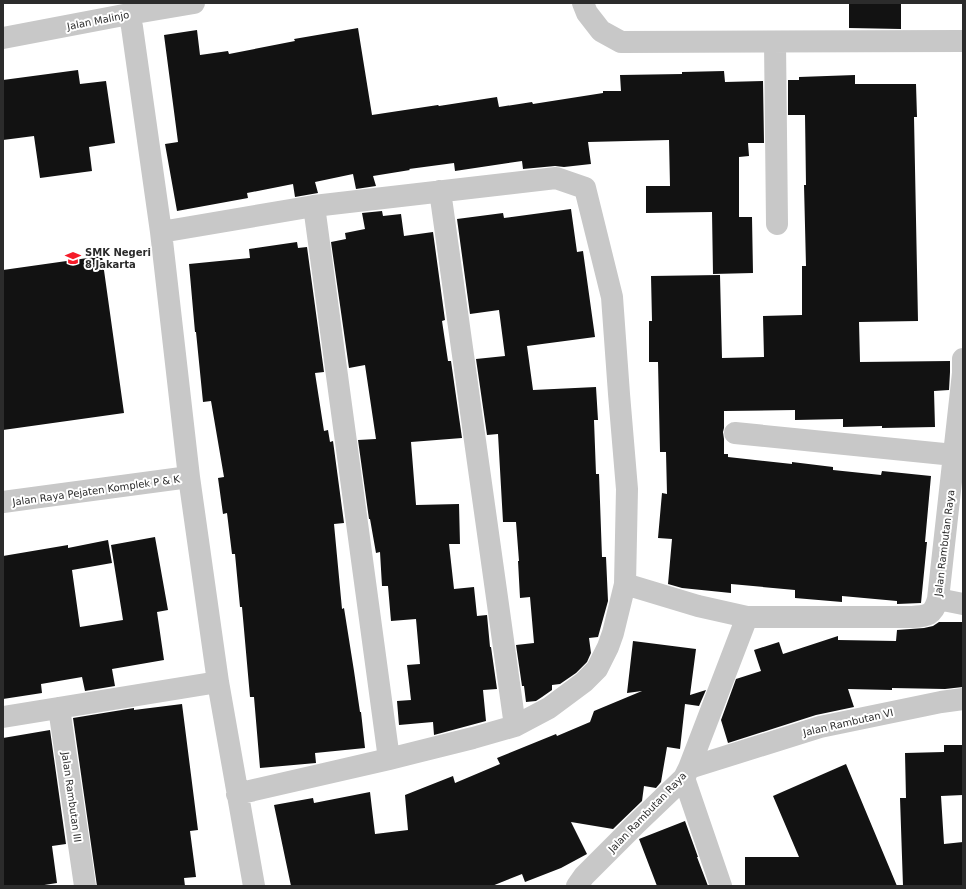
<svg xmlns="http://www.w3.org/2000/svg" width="966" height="889" font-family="'DejaVu Sans',sans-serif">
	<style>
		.building { fill: #121212 }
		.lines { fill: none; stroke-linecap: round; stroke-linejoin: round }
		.minor { stroke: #c8c8c8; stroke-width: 22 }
		.labels { text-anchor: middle; stroke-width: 4; stroke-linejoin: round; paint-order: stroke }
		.street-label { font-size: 10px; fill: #2b2b2b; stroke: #fff }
		.poi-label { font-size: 10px; font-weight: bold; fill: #2b2b2b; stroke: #fff; text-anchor: start }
	</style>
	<rect width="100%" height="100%" fill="#fff"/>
	<path class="building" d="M 849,3 L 901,3 L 901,29 L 849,28 Z
		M 358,28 L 372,115 L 438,105 L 439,106 L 497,97 L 499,107 L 532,102 L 533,104 L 603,93 L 603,91 L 621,91 L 620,75 L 682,74 L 682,72 L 724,71 L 725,82 L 763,81 L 764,143 L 748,143 L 749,156 L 739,157 L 739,217 L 752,217 L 753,273 L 713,274 L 712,212 L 646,213 L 646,186 L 670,186 L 669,140 L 588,142 L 591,164 L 564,167 L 555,166 L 523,169 L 522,161 L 455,171 L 454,163 L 409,169 L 410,170 L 373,176 L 376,186 L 356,189 L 353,174 L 315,182 L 318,193 L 295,197 L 293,184 L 247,193 L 248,198 L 177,211 L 165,144 L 178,142 L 164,35 L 197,30 L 200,55 L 228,51 L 229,54 L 295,41 L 294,39 Z
		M 78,70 L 80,84 L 106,81 L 115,143 L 89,147 L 92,171 L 40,178 L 34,136 L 3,140 L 3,80 Z
		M 855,75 L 855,84 L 916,84 L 917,117 L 914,117 L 918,321 L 859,322 L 860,362 L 950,361 L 950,372 L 949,390 L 934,391 L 935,427 L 882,428 L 882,426 L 843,427 L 843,419 L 795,420 L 795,410 L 724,411 L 724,428 L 723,432 L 724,439 L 724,454 L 728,454 L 728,457 L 792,464 L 792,462 L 833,467 L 833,470 L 881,475 L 882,471 L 931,476 L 925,542 L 927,542 L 921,603 L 897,604 L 897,601 L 842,596 L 842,602 L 795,598 L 795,590 L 731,584 L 731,593 L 682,588 L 668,584 L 672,539 L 658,538 L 662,493 L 667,494 L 666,452 L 660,452 L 658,362 L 649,362 L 649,321 L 652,321 L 651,276 L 720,275 L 722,358 L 764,357 L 763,316 L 802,315 L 802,266 L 806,266 L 804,185 L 806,185 L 805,115 L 788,115 L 788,80 L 799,80 L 799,77 Z
		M 571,209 L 577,252 L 583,251 L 595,337 L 527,346 L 533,390 L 596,387 L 598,420 L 594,420 L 596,474 L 599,474 L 602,557 L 606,557 L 608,601 L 598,637 L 589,638 L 591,653 L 587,662 L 576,673 L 560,684 L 552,685 L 552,690 L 542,697 L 536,701 L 526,702 L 524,686 L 522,686 L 516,645 L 534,643 L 530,597 L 520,598 L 518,561 L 519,561 L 516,522 L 503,522 L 498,434 L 487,435 L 476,359 L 505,356 L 499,310 L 470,314 L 457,219 L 503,213 L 504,218 Z
		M 382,211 L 383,216 L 401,214 L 404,236 L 433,232 L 445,320 L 442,321 L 448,361 L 451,361 L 462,438 L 411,442 L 416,505 L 459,504 L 460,544 L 449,544 L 454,589 L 474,587 L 477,616 L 487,615 L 490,647 L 491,647 L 497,689 L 483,690 L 486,721 L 434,735 L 433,722 L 399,725 L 397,701 L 411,700 L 407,665 L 420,664 L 416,619 L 391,621 L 388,586 L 382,586 L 380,552 L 376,553 L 370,519 L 369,519 L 358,440 L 376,439 L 365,365 L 349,368 L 331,242 L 346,239 L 345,233 L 365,229 L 362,213 Z
		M 297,242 L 298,248 L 307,247 L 324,372 L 315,373 L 324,431 L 328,430 L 330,442 L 333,441 L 344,523 L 334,524 L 342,609 L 344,608 L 354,671 L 360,712 L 361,712 L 365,748 L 315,753 L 316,763 L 260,768 L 254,697 L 250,697 L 242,607 L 240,607 L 235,554 L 232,554 L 227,513 L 223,514 L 218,478 L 224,477 L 211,401 L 203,402 L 196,332 L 195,332 L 189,264 L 250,258 L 249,249 Z
		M 102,256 L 124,413 L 3,430 L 3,270 Z
		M 155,537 L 168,610 L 157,612 L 164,660 L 112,669 L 115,686 L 85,691 L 82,677 L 41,684 L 42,693 L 3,699 L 3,556 L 68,545 L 68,548 L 108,540 L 112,563 L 72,570 L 80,627 L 123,620 L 111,545 Z
		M 939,622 L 963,622 L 963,687 L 945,689 L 892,688 L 892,690 L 848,689 L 854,707 L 816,715 L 728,743 L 721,720 L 736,679 L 761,671 L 754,650 L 779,642 L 783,654 L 838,636 L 838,640 L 896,641 L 897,630 L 924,628 L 933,626 Z
		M 633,641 L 696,649 L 690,695 L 706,690 L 699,706 L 685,704 L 680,749 L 667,747 L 661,782 L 656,788 L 644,786 L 642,801 L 613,829 L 571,822 L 587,854 L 561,868 L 525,882 L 522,874 L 492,886 L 291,886 L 274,805 L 313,798 L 314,803 L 370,792 L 375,834 L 408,830 L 405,795 L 453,776 L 455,783 L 500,764 L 497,758 L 556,734 L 557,736 L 590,722 L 594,711 L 642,691 L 627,693 Z
		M 182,704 L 198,830 L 190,831 L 196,877 L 184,878 L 185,886 L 97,886 L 73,718 L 134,708 L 134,710 Z
		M 50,730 L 66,844 L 52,846 L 57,883 L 38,886 L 3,886 L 3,738 Z
		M 944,745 L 963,745 L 963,795 L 941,796 L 944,844 L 963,842 L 963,886 L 903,886 L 900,798 L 906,798 L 905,753 L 944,752 Z
		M 846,764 L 897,886 L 745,886 L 745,857 L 799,857 L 773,796 Z
		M 685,821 L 698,857 L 697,857 L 708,886 L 657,886 L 639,839 Z"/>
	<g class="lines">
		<path class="minor" d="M 583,3 L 587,13 L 601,31 L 621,42 L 963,41
			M 129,14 L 132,27 L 161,232 L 189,477 L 218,682 L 254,886
			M 3,38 L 129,14 L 194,3
			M 775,42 L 777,224
			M 440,191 L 515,726
			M 314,206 L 389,759
			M 161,232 L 314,206 L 556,178 L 585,188 L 612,297 L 619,394 L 627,489 L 625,584 L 613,633 L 608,647 L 597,669 L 584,682 L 549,708 L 515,726 L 473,738 L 389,759 L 237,794
			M 735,433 L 954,455
			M 3,502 L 189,477
			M 625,584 L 698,606 L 747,617 L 911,617 C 927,616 933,616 938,599 L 963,373 L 963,359
			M 938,599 L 963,604
			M 59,708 L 85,886
			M 3,717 L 218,682
			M 689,768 L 820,727 L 941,702 L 963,699
			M 684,778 L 721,886
			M 577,886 L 584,876 L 636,824 L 684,778 L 689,768 L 747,617"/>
	</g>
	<defs>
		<symbol id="school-bare" viewBox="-9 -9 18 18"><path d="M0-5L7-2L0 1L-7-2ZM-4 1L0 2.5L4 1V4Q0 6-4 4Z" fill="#f51b29" stroke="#fff" stroke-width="2.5" paint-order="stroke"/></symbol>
	</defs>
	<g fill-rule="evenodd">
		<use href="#school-bare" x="62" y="247" width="22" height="22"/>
	</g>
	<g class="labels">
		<g class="street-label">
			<text transform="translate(98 20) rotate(-11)" y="4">Jalan Malinjo</text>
			<text transform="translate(96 490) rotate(-8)" y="4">Jalan Raya Pejaten Komplek P &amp; K</text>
			<text transform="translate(944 543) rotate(-83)" y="4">Jalan Rambutan Raya</text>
			<text transform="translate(848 722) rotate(-13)" y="4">Jalan Rambutan VI</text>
			<text transform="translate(72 797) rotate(82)" y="4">Jalan Rambutan III</text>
			<text transform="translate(647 812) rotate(-46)" y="4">Jalan Rambutan Raya</text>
		</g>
		<g class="poi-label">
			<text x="85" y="256">SMK Negeri<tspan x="85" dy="12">8 Jakarta</tspan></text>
		</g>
	</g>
	<rect width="966" height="889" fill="none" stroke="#2b2b2b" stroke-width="8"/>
</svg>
